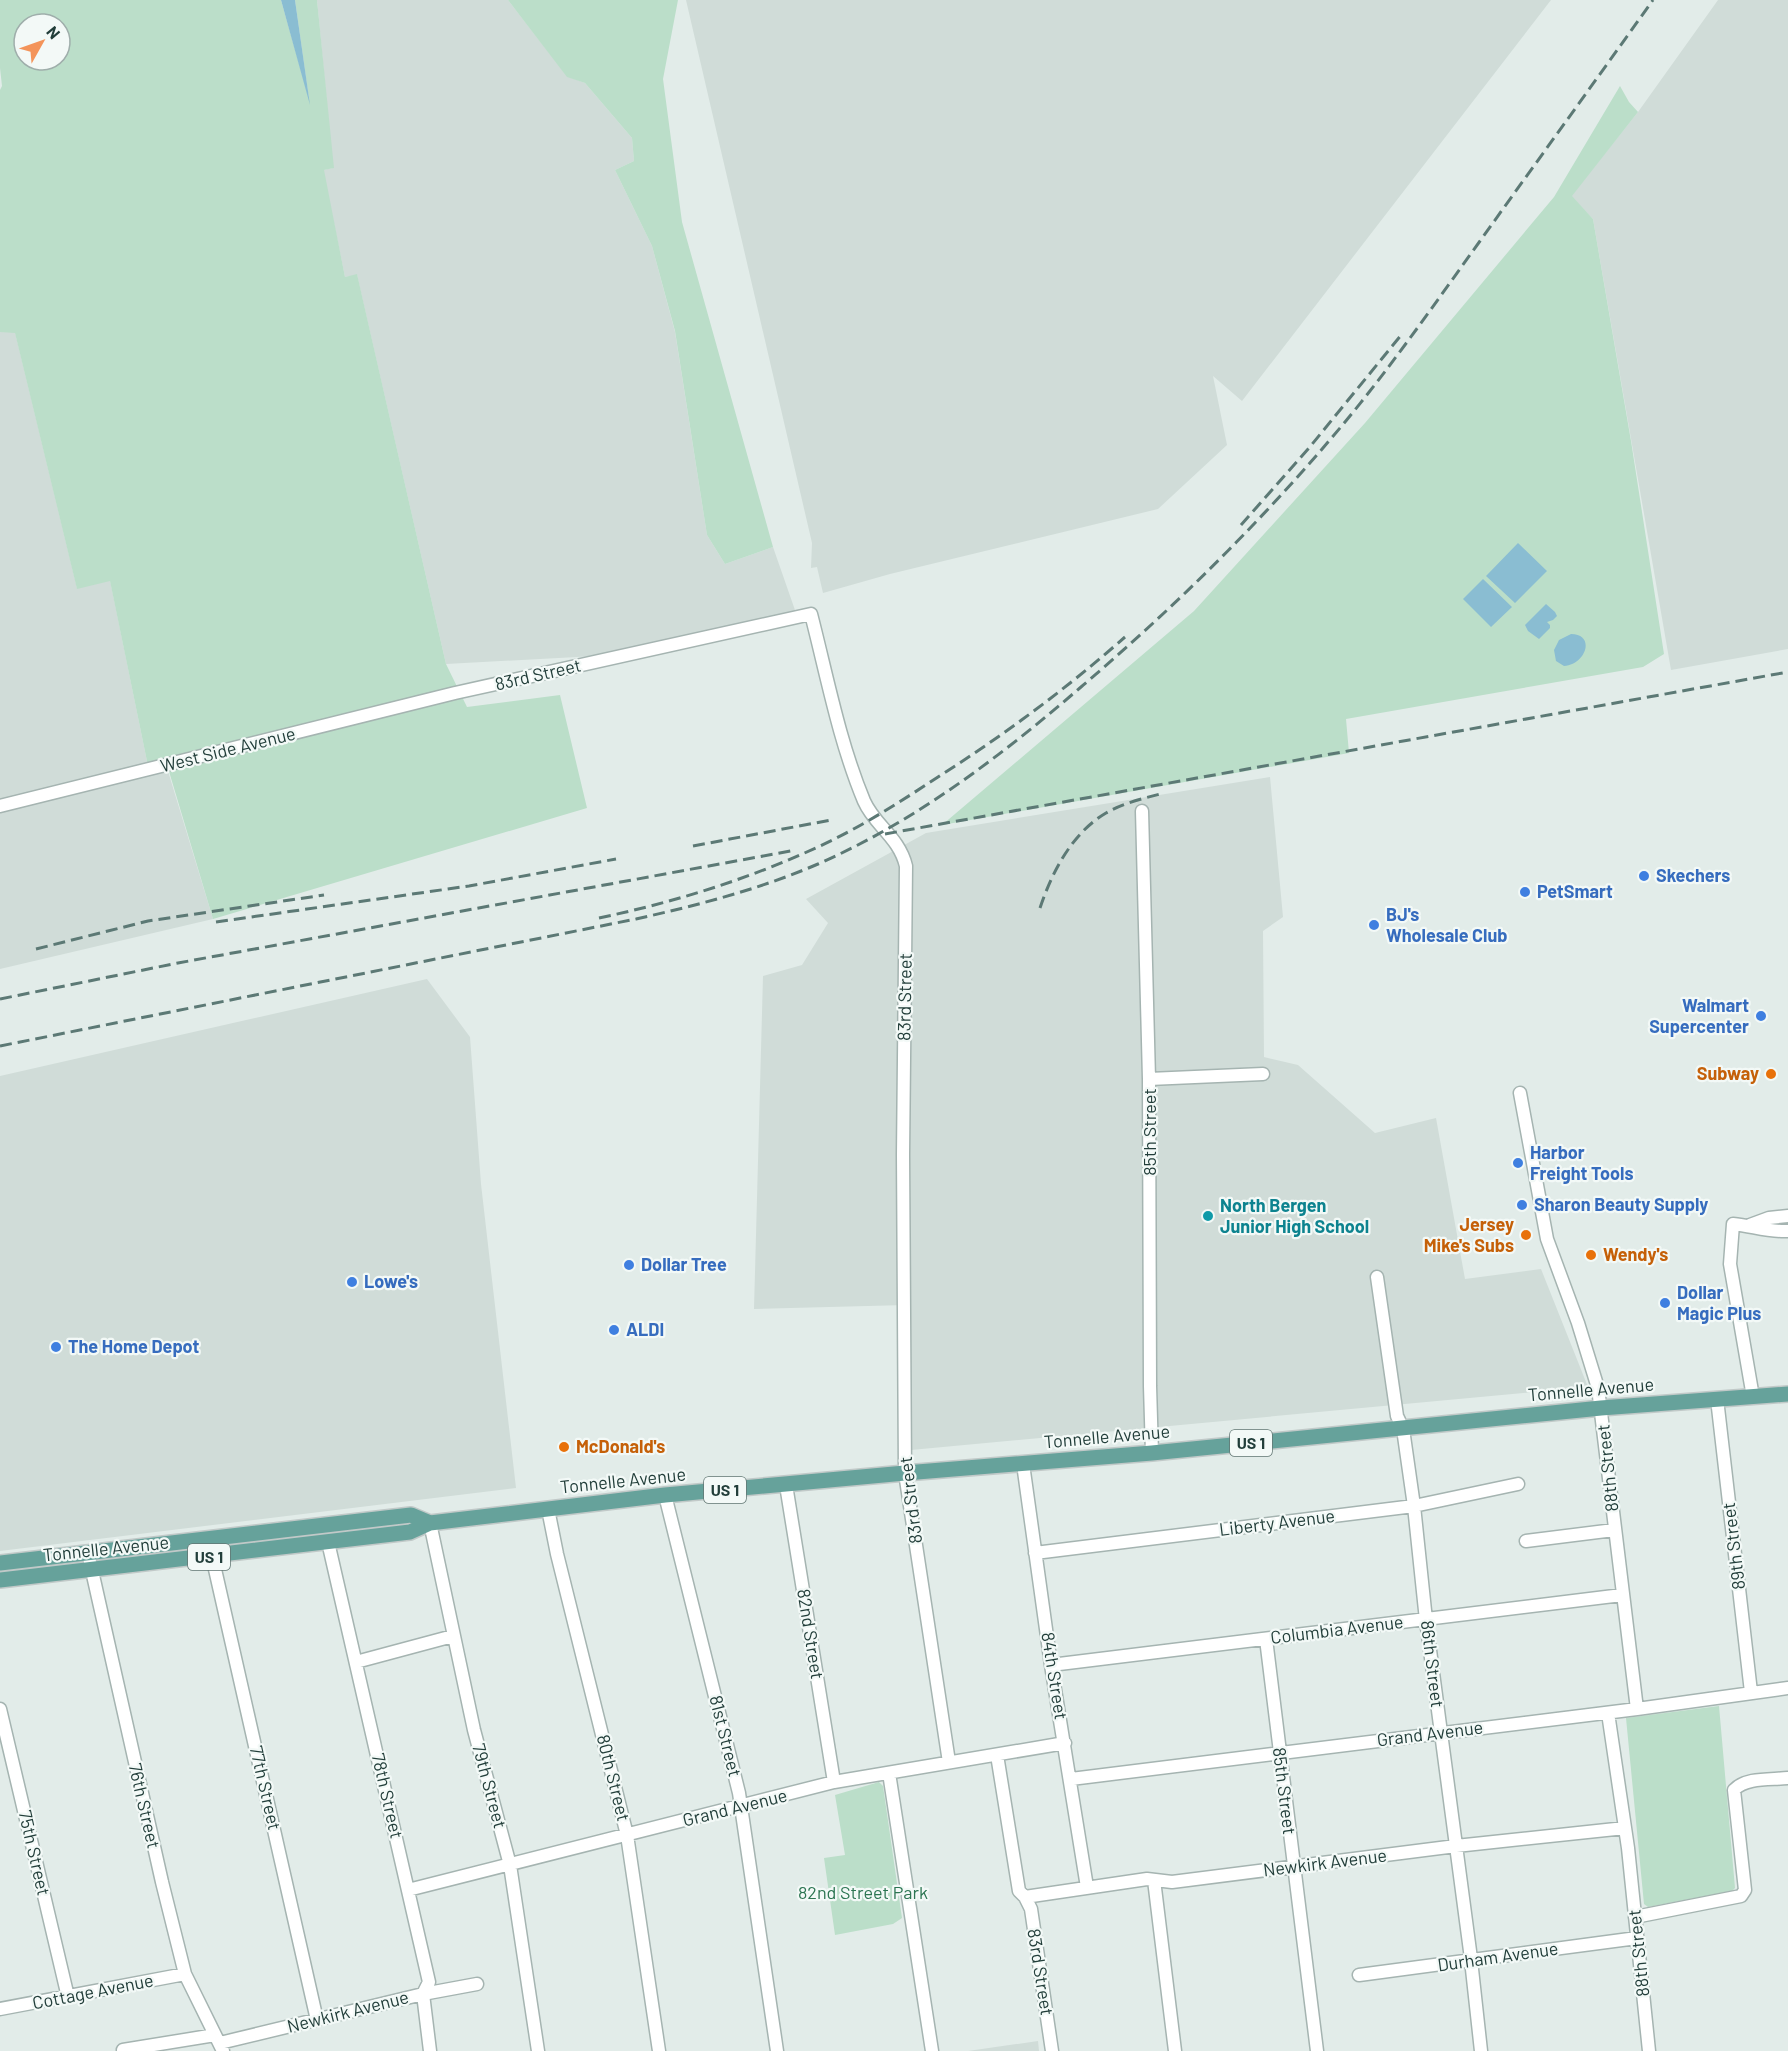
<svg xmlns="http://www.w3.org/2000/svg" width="1788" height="2051" font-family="Barlow,sans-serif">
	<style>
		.built { fill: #d0dcd8 }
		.green { fill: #bbdec9; fill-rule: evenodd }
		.water { fill: #8abdd2 }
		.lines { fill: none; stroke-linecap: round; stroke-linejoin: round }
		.minor-casing { stroke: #a5b4b1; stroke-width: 15 }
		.major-casing { stroke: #c1c9c8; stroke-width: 18 }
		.minor { stroke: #fff; stroke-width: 12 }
		.major { stroke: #66a29b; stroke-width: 15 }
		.rail { stroke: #5c7975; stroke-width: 3; stroke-dasharray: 12 6; stroke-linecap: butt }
		.shop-dot { fill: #3f7fe0; stroke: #f3f9f7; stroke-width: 2 }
		.food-dot { fill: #e8710a; stroke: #f3f9f7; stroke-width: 2 }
		.culture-dot { fill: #0f9aa8; stroke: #f3f9f7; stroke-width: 2 }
		.labels { text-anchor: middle; stroke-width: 4.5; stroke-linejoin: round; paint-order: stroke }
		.shield { fill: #f3f9f7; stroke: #617673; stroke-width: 1.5 }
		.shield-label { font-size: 16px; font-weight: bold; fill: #223e3a }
		.street-label { font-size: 18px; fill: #223e3a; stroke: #f3f9f7 }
		.shop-label { font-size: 18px; font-weight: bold; fill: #366cbe; stroke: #f3f9f7; text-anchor: start }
		.food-label { font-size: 18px; font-weight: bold; fill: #c56008; stroke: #f3f9f7; text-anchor: end }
		.culture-label { font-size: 18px; font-weight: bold; fill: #0d838f; stroke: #f3f9f7; text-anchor: start }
		.park-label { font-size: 18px; fill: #2c7552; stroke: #f3f9f7 }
	</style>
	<rect width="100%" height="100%" fill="#e2ece9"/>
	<path class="built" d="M 317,0 L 508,0 L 567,76 L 585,83 L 632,138 L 634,161 L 615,170 L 652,246 L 675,332 L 707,535 L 725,564 L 773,547 L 796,613 L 632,654 L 446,664 L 357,275 L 345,277 L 323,170 L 333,168 Z
		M 686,0 L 1551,0 L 1242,401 L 1213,376 L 1227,445 L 1158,509 L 890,574 L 823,593 L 817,567 L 811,568 L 812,543 Z
		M 1718,0 L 1788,0 L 1788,649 L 1671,670 L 1593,219 L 1571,196 L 1638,112 Z
		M 0,332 L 15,332 L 77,588 L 110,580 L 149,771 L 167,768 L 213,919 L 0,969 Z
		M 1270,777 L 1283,917 L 1263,931 L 1264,1057 L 1298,1065 L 1375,1133 L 1436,1118 L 1465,1279 L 1541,1269 L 1588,1387 L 911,1450 L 906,1305 L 754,1309 L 763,976 L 802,965 L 828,923 L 806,899 L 926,833 Z
		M 427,979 L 470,1037 L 481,1184 L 516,1488 L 0,1551 L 0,1076 Z
		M 1038,2041 L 1039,2051 L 968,2051 Z"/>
	<path class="green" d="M 0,0 L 281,0 L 309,99 L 295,0 L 317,0 L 334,168 L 324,170 L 345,277 L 357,274 L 446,664 L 467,707 L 560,695 L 587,808 L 213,919 L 168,768 L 149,771 L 110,581 L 77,589 L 15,333 L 0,332 L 0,90 L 2,86 L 0,68 ZM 24,24 L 60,24 L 60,60 L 24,60 Z
		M 508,0 L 678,0 L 663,79 L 682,222 L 773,547 L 725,564 L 707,535 L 675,331 L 652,246 L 615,170 L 634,161 L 632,138 L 585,83 L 567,77 Z
		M 1620,86 L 1629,102 L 1638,112 L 1572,196 L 1593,219 L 1631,441 L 1664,654 L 1643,667 L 1346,719 L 1349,753 L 942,825 L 1194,611 L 1365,423 L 1554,197 Z
		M 1719,1706 L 1735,1888 L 1732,1891 L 1648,1907 L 1644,1904 L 1626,1718 Z
		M 879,1782 L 883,1786 L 902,1918 L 893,1924 L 835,1935 L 824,1858 L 845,1855 L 835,1795 Z"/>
	<path class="water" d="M 281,0 L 295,0 L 310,105 Z
		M 1518,543 L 1547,571 L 1515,603 L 1486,576 Z
		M 1483,579 L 1512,607 L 1491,627 L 1463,599 Z
		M 1546,604 L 1555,612 L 1557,616 L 1553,620 L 1547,622 L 1550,625 L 1550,628 L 1539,639 L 1528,631 L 1525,625 Z
		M 1571,634 C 1596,634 1586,665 1564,666 L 1556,661 L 1554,650 L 1559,640 Z"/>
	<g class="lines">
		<defs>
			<path id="minor" d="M 0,806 L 455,693 L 811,614 C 827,676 839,741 864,801 C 875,826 899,837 906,866 L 903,1155 L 905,1473 L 949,1762
				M 1142,811 L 1149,1079 L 1150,1386 L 1152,1453
				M 1149,1079 L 1263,1074
				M 1520,1093 L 1547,1239 L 1578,1323 L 1598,1388 L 1637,1709
				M 1750,1225 L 1769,1218 L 1788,1216
				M 1377,1277 L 1397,1416 L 1403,1429 L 1414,1506 L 1426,1620 L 1470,1951 L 1481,2051
				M 1753,1397 L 1730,1264 L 1733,1224 C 1753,1226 1767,1232 1788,1231
				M 1717,1399 L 1751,1692
				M 1023,1464 L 1051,1665 L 1087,1887
				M 786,1485 L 834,1782
				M 665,1495 L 739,1793 L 777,2051
				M 548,1509 L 557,1554 L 627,1835 L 659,2051
				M 430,1523 L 474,1730 L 510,1865 L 538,2051
				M 1526,1541 L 1614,1530
				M 328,1542 L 429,1982 L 423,1994 L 430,2051
				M 88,1553 L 162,1882 L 185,1974 L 223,2051
				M 1035,1553 L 1414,1506 L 1518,1484
				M 212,1556 L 317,2020
				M 1266,1639 L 1317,2051
				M 356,1662 L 453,1636
				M 1051,1665 L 1622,1595
				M 0,1709 L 68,1997
				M 1608,1713 L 1628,1848 L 1649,2051
				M 997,1755 L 1019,1891 L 1025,1897 L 1031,1909 L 1052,2051
				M 889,1773 L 932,2051
				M 1071,1779 L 1637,1709 L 1788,1688
				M 1154,1880 L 1175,2051
				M 408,1890 L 834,1782 L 1065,1743
				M 1025,1897 L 1147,1879 L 1172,1882 L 1456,1846 L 1625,1828
				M 1635,1917 L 1741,1896 L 1745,1890 L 1734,1790 C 1746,1777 1771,1780 1788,1778
				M 1359,1975 L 1637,1938
				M 0,2009 L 185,1974
				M 220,2043 L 423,1994 L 477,1984
				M 123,2050 L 215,2035"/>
			<path id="major" d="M 0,1563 L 411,1515 L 430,1523
				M 0,1580 L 410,1532 L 430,1523 L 665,1495 L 905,1473 L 1152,1453 L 1601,1408 L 1788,1394"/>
		</defs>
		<use href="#minor" class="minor-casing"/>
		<use href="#major" class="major-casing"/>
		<use href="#minor" class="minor"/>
		<use href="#major" class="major"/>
		<path class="rail" d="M 1241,525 L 1309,448 L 1402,334
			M 885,834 L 1788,672
			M 693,846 L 831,820
			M 1040,908 C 1052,872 1072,833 1106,813 C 1123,803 1145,798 1164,793
			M 599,918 C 675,902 749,879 820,846 C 861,827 900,802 938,777 C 1004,735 1066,689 1125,637
			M 216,922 L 469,886 L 616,859
			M 36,949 L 148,921 L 324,895
			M 0,999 L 178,963 L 796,850
			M 0,1046 L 636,919 C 699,905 760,889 818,864 C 916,821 1001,756 1081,687 C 1176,606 1265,518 1345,422 C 1393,364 1436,302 1480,241 C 1538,160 1596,80 1653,0"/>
	</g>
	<g class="shop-dot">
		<circle cx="1644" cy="876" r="6"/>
		<circle cx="1525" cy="892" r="6"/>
		<circle cx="1374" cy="925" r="6"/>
		<circle cx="1761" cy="1016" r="6"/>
		<circle cx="1518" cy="1163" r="6"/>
		<circle cx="1522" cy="1205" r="6"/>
		<circle cx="629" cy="1265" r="6"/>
		<circle cx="352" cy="1282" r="6"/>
		<circle cx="1665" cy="1303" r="6"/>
		<circle cx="614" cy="1330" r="6"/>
		<circle cx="56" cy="1347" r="6"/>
	</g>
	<g class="food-dot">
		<circle cx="1771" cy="1074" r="6"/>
		<circle cx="1526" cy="1235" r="6"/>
		<circle cx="1591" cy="1255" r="6"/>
		<circle cx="564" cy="1447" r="6"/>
	</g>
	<circle class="culture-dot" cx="1208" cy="1216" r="6"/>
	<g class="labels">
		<g class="shield">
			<rect x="1230" y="1430" width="42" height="26" rx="4.5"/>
			<rect x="704" y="1477" width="42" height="26" rx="4.5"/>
			<rect x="188" y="1544" width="42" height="26" rx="4.5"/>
		</g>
		<g class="shield-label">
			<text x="1251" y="1449">US 1</text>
			<text x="725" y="1496">US 1</text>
			<text x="209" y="1563">US 1</text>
		</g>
		<g class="street-label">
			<text transform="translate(538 675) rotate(-13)" y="6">83rd Street</text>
			<text transform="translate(228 750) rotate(-14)" y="6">West Side Avenue</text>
			<text transform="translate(905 997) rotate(-89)" y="6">83rd Street</text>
			<text transform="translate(1150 1132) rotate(-90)" y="6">85th Street</text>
			<text transform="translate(1591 1390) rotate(-5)" y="6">Tonnelle Avenue</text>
			<text transform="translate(1107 1437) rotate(-5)" y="6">Tonnelle Avenue</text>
			<text transform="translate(1608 1468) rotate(-96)" y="6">88th Street</text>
			<text transform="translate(623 1481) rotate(-6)" y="6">Tonnelle Avenue</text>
			<text transform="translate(911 1500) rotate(-97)" y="6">83rd Street</text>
			<text transform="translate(1277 1523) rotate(-7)" y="6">Liberty Avenue</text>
			<text transform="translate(1734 1546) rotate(-97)" y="6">89th Street</text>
			<text transform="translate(106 1549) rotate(-6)" y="6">Tonnelle Avenue</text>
			<text transform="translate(1337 1630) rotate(-7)" y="6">Columbia Avenue</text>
			<text transform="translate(810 1634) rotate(81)" y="6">82nd Street</text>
			<text transform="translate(1432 1664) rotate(83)" y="6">86th Street</text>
			<text transform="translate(1054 1676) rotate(81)" y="6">84th Street</text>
			<text transform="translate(1430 1734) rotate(-7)" y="6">Grand Avenue</text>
			<text transform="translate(725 1736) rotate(76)" y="6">81st Street</text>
			<text transform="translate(613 1778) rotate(76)" y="6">80th Street</text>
			<text transform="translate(489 1786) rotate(75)" y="6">79th Street</text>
			<text transform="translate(265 1788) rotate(77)" y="6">77th Street</text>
			<text transform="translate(1284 1791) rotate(83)" y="6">85th Street</text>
			<text transform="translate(387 1796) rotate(77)" y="6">78th Street</text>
			<text transform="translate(144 1806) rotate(77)" y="6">76th Street</text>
			<text transform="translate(735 1808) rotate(-14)" y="6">Grand Avenue</text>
			<text transform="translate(34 1853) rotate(77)" y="6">75th Street</text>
			<text transform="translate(1325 1863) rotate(-7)" y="6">Newkirk Avenue</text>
			<text transform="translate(1639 1953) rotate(-96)" y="6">88th Street</text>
			<text transform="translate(1498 1957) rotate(-8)" y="6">Durham Avenue</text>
			<text transform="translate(1040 1972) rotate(81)" y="6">83rd Street</text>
			<text transform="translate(93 1992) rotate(-11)" y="6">Cottage Avenue</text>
			<text transform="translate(348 2012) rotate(-14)" y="6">Newkirk Avenue</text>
		</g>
		<g class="shop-label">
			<text x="1656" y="882">Skechers</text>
			<text x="1537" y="898">PetSmart</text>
			<text x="1386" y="921">BJ's<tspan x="1386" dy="21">Wholesale Club</tspan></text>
			<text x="1749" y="1012" text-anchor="end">Walmart<tspan x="1749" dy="21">Supercenter</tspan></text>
			<text x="1530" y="1159">Harbor<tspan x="1530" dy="21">Freight Tools</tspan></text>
			<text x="1534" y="1211">Sharon Beauty Supply</text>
			<text x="641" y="1271">Dollar Tree</text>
			<text x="364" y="1288">Lowe's</text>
			<text x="1677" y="1299">Dollar<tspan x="1677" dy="21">Magic Plus</tspan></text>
			<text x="626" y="1336">ALDI</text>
			<text x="68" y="1353">The Home Depot</text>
		</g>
		<g class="food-label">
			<text x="1759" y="1080">Subway</text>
			<text x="1514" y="1231">Jersey<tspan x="1514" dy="21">Mike's Subs</tspan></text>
			<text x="1603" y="1261" text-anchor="start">Wendy's</text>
			<text x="576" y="1453" text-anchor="start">McDonald's</text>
		</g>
		<g class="culture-label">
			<text x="1220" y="1212">North Bergen<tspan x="1220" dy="21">Junior High School</tspan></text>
		</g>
		<g class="park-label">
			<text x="863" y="1899">82nd Street Park</text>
		</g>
	</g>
	<g transform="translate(42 42) rotate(50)"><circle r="28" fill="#f3f9f7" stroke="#9faeab" stroke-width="1.5"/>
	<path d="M0-4.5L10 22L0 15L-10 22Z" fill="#f3945a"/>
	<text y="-9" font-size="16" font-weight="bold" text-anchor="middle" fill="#223e3a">N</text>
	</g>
</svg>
